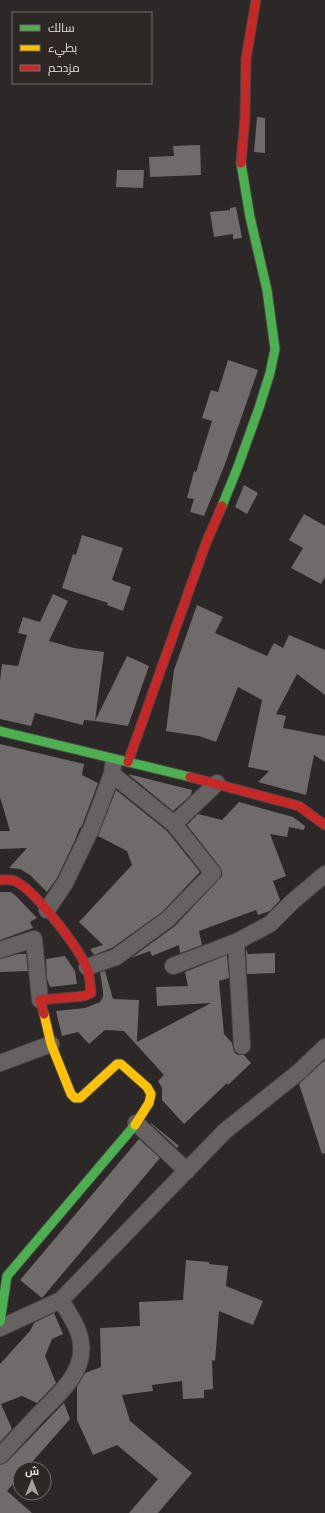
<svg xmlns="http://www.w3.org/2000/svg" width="325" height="1513" font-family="Mulish,Cairo,sans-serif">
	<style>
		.building { fill: #6e6b6a }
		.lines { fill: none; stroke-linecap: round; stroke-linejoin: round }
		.street-casing { stroke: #494645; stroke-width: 18 }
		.fast-casing { stroke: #494645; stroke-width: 11 }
		.slow-casing { stroke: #494645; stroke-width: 11 }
		.jam-casing { stroke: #494645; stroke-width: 11 }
		.street { stroke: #656261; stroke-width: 16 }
		.fast { stroke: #4caf50; stroke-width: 9 }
		.slow { stroke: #ffc107; stroke-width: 9 }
		.jam { stroke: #c62828; stroke-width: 9 }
	</style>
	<rect width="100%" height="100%" fill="#2b2827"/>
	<path class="building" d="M 257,117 L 265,118 L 265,153 L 254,152 Z
		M 200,145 L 201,175 L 150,177 L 149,157 L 174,156 L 173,146 Z
		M 117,170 L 144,170 L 143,188 L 116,187 Z
		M 236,207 L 242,238 L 233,239 L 233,234 L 214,237 L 210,212 L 230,210 L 230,208 Z
		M 228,360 L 258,370 L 225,464 L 204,516 L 190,512 L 194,499 L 187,498 L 194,471 L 196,472 L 212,421 L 202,418 L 211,390 L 218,392 Z
		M 244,485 L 258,493 L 247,514 L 235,507 Z
		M 304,514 L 325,526 L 325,577 L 321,584 L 291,568 L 303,548 L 289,540 Z
		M 82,535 L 123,548 L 112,580 L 131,587 L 123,611 L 107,605 L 108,603 L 62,588 L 73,554 L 76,555 Z
		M 53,594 L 68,601 L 49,641 L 74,648 L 104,652 L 95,721 L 84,720 L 83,725 L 35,713 L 31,726 L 0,719 L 0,681 L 2,664 L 18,666 L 27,635 L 18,633 L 23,617 L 40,622 Z
		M 197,605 L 223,617 L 215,633 L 267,656 L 274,643 L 283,648 L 289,635 L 325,650 L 325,695 L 297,674 L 276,714 L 286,716 L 283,728 L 325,736 L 325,762 L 314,755 L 306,795 L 258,782 L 269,771 L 248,767 L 262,700 L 238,687 L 216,742 L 199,736 L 166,731 L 174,670 Z
		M 127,656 L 149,666 L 128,726 L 95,721 Z
		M 0,744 L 84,764 L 82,775 L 98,783 L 83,823 L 81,828 L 80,827 L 75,840 L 57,878 L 47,892 L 30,875 L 20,869 L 9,868 L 27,848 L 0,849 L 0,831 L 10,831 L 0,797 Z
		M 128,774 L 192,790 L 191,795 L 173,811 Z
		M 116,790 L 167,831 L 200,872 L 162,912 L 112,948 L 94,955 L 90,949 L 103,945 L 79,922 L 132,865 L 127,851 L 98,836 Z
		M 239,802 L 293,817 L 305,826 L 304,830 L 289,827 L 287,837 L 270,834 L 286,876 L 273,881 L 280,900 L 270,911 L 258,915 L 256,910 L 199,931 L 202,945 L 180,953 L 179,945 L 152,956 L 150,951 L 131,958 L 175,926 L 222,876 L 222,872 L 220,867 L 187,825 L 198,814 L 222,820 Z
		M 0,892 L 11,892 L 16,896 L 37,918 L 30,922 L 33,928 L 0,940 Z
		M 246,949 L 248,954 L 275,953 L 275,973 L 247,974 Z
		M 19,954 L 26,954 L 28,971 L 0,972 L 0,959 Z
		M 227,955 L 229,978 L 219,981 L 224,1034 L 232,1043 L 234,1052 L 238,1055 L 244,1055 L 251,1063 L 228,1085 L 227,1083 L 184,1124 L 162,1100 L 162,1088 L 158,1081 L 164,1075 L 124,1031 L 105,1030 L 89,1044 L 78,1032 L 62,1036 L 56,1011 L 85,1008 L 100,1002 L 103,997 L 103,991 L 100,972 L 105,971 L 113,999 L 139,1000 L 137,1042 L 211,1003 L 157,1006 L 156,987 L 188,986 L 185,972 Z
		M 65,956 L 75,971 L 77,984 L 50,987 L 47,979 L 46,959 Z
		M 325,1060 L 325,1153 L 322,1154 L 299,1084 Z
		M 151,1123 L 179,1146 L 177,1148 L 151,1124 Z
		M 139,1139 L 160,1158 L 42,1298 L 20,1280 Z
		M 186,1260 L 209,1262 L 209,1264 L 228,1266 L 226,1286 L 263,1301 L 253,1325 L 219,1311 L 215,1361 L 212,1360 L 213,1389 L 204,1390 L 204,1398 L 183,1399 L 182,1381 L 152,1385 L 153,1391 L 122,1395 L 130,1421 L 192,1473 L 158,1513 L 129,1513 L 158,1479 L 117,1445 L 93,1455 L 77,1420 L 77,1387 L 85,1373 L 101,1367 L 100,1328 L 140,1326 L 139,1302 L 183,1300 Z
		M 54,1313 L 63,1334 L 52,1339 L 45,1356 L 56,1383 L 37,1403 L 22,1396 L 1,1404 L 12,1429 L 0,1442 L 0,1364 L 30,1331 L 34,1323 Z
		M 64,1403 L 70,1419 L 26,1469 L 20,1469 L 20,1476 L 7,1491 L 32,1513 L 0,1513 L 0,1465 L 7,1462 Z"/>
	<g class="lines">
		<defs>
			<path id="street" d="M 174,824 L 217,783
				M 47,910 L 65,883 L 92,827 L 112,774 L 113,765
				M 236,942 L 242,1046
				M 0,950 L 34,939 L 40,1000
				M 173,966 L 236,942 L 270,924 L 292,902 L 325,874
				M 87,967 L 116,957 L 168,919 L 213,873 L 174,824 L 112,774
				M 0,1063 L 51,1044
				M 136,1123 L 187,1171
				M 0,1328 L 61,1300 L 225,1131 L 300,1071 L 325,1047
				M 0,1456 C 13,1442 25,1429 38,1415 C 56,1397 85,1373 81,1344 C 80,1328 68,1313 61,1300"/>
			<path id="fast" d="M 222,506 L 237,469 L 259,408 L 270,373 L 275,349 L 267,290 L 250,217 L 241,163
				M 0,731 L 190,777
				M 0,1322 L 7,1276 L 135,1125"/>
			<path id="slow" d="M 44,1014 L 51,1044 L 71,1094 L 75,1098 L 80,1098 L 117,1064 L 121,1064 L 147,1087 L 151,1094 L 149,1103 L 135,1125"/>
			<path id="jam" d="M 241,163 L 245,117 L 246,59 L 256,0
				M 128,762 L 206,543 L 222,506
				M 190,777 L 299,806 L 325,825
				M 0,880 C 5,880 11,879 15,881 C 34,889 77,946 86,966 C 90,973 90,985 91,993 L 84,996 L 40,1000 L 44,1014"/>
		</defs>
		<use href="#street" class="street-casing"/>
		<use href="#fast" class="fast-casing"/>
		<use href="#slow" class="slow-casing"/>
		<use href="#jam" class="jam-casing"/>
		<use href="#street" class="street"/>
		<use href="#fast" class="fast"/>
		<use href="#slow" class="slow"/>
		<use href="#jam" class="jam"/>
	</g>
	<rect x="12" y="12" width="140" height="72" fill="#2d2725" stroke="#75706e"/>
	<rect x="20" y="25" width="20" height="6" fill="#4caf50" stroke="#75706e"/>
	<text x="48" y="32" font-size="12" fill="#e1dddc">سالك</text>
	<rect x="20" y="45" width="20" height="6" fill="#ffc107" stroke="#75706e"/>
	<text x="48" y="52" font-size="12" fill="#e1dddc">بطيء</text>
	<rect x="20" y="65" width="20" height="6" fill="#c62828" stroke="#75706e"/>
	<text x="48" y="72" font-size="12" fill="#e1dddc">مزدحم</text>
	<g transform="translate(32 1481)"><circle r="19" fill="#2d2725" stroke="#75706e"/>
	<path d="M0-3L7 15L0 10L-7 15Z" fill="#a19e9d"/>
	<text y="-6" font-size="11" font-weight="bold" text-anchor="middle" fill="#e1dddc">ش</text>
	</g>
</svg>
